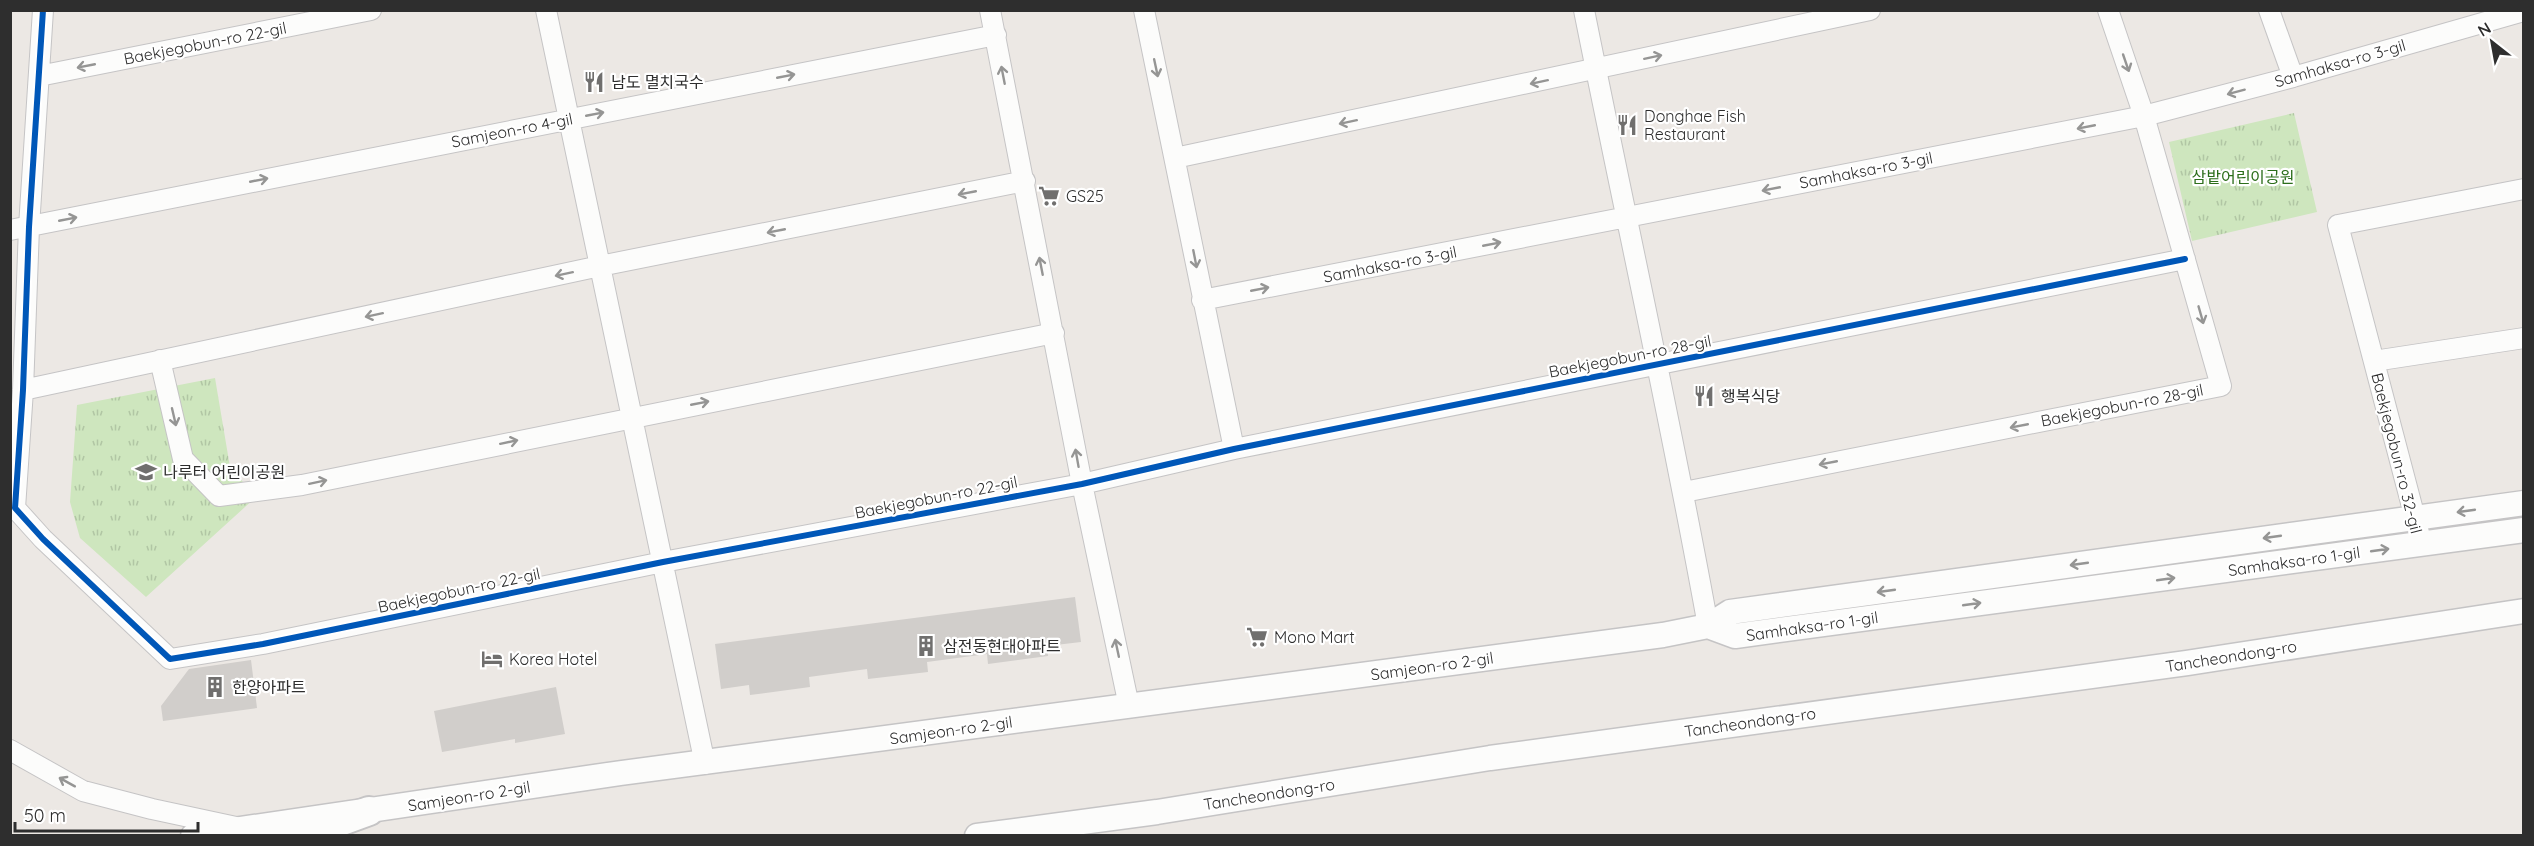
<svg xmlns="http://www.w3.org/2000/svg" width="2534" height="846" font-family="Quicksand,'Noto Sans KR',sans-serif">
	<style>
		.park { fill: url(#park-tufts) }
		.building { fill: #d1cecb }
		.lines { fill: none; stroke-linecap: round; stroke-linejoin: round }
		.minor-casing { stroke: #c5c4c5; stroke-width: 22 }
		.tertiary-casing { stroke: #c5c4c5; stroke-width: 27 }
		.secondary-casing { stroke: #c5c4c5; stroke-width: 32 }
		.minor { stroke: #fcfcfb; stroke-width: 20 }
		.tertiary { stroke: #fcfcfb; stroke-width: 24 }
		.secondary { stroke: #fcfcfb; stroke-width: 28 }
		.cycleway-casing { stroke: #fff; stroke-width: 10 }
		.cycleway { stroke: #0057b8; stroke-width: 6 }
		.oneway { stroke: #959594 }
		.labels { text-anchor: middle; stroke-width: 4.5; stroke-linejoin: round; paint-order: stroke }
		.street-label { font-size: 16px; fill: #2e2e2e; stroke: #fff }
		.poi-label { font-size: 16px; fill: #2e2e2e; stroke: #fff; text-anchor: start }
		.park-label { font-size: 16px; fill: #2c6e1b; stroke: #fff }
	</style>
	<defs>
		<pattern id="park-tufts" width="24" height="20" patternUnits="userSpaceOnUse" patternTransform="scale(1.5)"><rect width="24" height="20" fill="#cee6be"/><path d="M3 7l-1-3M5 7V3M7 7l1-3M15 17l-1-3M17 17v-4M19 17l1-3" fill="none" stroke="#b1c6a4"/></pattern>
	</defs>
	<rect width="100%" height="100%" fill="#ece8e4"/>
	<path class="park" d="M 2294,113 L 2317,212 L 2192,241 L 2169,142 Z
		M 215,378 L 230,467 L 256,497 L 146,597 L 80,538 L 70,502 L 77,405 Z"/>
	<path class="building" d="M 1075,597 L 1081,642 L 1047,646 L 1048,656 L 988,664 L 987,654 L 927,662 L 928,672 L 868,679 L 867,669 L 809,677 L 810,687 L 750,695 L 749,685 L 721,689 L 715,644 Z
		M 251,660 L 257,708 L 163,721 L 161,706 L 189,669 Z
		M 556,687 L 565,734 L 515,743 L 515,739 L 442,752 L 434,711 Z"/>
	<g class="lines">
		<defs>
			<path id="minor" d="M 43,10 L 29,227 L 23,390 L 15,508 L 43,539 L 170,659 L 263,644 L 663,562 L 1082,484 L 1234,449 L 2185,259
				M 546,10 L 705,764
				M 990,10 L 1082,484 L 1129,706
				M 1144,10 L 1234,449
				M 1584,10 C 1625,216 1671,420 1708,626
				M 2269,10 L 2293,77
				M 39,76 L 371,10
				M 1175,158 L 1870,10
				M 10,230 L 996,35
				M 1202,300 L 2144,116 L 2293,77 L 2524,11
				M 160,360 L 183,459 L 219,496 L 302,485 L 1054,333
				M 2374,361 L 2524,338
				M 23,390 L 600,266 L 1025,181
				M 1684,492 L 2221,386 L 2144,116 L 2108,10
				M 2419,533 L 2338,225 L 2524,189
				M 10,750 L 83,791 L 152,809 L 236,827"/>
			<path id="tertiary" d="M 1708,626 L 1735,636 L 2524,530
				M 193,836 L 621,773 L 1663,635 L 1708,626 L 1730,612 L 2524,503
				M 977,836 L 1157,812 L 1490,758 L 2187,663 L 2524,611"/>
			<path id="secondary" d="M 301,836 L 369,811"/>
		</defs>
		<use href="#minor" class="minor-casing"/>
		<use href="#tertiary" class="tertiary-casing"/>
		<use href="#secondary" class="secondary-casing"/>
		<use href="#minor" class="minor"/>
		<use href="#tertiary" class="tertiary"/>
		<use href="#secondary" class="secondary"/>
		<defs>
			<path id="cycleway" d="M 43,10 L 29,227 L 23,390 L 15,508 L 43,539 L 170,659 L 263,644 L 663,562 L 1082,484 L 1234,449 L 2185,259"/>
		</defs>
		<use href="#cycleway" class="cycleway-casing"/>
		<use href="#cycleway" class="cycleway"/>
	</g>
	<defs><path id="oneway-shaft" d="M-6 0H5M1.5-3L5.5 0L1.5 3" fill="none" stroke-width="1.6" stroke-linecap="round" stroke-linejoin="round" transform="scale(1.5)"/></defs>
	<g class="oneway">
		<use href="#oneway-shaft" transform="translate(1653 57) rotate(-12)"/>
		<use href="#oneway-shaft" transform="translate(2126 63) rotate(71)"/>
		<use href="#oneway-shaft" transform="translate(86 66) rotate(169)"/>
		<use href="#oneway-shaft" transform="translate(1156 68) rotate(78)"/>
		<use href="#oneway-shaft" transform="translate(1003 75) rotate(-101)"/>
		<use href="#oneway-shaft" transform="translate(786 76) rotate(-11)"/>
		<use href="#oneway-shaft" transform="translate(1539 82) rotate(168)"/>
		<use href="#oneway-shaft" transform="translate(2236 92) rotate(165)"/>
		<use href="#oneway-shaft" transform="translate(595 114) rotate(-11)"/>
		<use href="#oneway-shaft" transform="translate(1348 122) rotate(168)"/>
		<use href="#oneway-shaft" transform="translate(2086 127) rotate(169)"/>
		<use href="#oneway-shaft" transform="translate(259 180) rotate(-11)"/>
		<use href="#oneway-shaft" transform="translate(1771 189) rotate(169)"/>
		<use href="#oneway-shaft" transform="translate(967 193) rotate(169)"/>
		<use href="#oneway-shaft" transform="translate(68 219) rotate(-11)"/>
		<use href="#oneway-shaft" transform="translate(776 231) rotate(169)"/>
		<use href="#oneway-shaft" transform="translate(1492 244) rotate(-11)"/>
		<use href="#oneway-shaft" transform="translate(1195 259) rotate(79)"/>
		<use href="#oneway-shaft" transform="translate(1041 266) rotate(-101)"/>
		<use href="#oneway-shaft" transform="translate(564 274) rotate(168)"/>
		<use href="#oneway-shaft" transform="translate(1260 289) rotate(-11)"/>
		<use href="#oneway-shaft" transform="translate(374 315) rotate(168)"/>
		<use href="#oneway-shaft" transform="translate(2201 315) rotate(74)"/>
		<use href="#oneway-shaft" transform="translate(700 403) rotate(-11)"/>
		<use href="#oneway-shaft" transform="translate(174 417) rotate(77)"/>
		<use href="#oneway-shaft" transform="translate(2019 426) rotate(169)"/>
		<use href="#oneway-shaft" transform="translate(509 442) rotate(-12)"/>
		<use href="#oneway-shaft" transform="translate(1077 458) rotate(-100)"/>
		<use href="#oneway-shaft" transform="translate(1828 463) rotate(169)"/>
		<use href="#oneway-shaft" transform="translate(318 482) rotate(-12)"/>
		<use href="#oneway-shaft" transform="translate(2466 511) rotate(172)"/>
		<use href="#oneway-shaft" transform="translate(2272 537) rotate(172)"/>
		<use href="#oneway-shaft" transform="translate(2380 550) rotate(-8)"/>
		<use href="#oneway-shaft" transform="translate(2079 564) rotate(172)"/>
		<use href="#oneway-shaft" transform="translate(2166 579) rotate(-8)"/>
		<use href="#oneway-shaft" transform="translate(1886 591) rotate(172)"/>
		<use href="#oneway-shaft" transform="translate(1972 604) rotate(-8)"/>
		<use href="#oneway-shaft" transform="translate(1117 648) rotate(-102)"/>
		<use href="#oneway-shaft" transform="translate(67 782) rotate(-151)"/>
	</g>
	<defs>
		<symbol id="restaurant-bare" viewBox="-9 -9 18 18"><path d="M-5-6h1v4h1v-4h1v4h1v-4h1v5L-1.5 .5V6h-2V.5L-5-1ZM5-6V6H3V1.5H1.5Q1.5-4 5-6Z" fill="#706f6e" stroke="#fff" stroke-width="2.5" paint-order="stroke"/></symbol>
		<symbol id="supermarket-bare" viewBox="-9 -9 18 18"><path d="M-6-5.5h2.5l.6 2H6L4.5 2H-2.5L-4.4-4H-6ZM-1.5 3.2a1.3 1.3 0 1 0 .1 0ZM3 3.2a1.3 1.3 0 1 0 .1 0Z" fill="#706f6e" stroke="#fff" stroke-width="2.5" paint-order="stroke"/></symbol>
		<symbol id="school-bare" viewBox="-9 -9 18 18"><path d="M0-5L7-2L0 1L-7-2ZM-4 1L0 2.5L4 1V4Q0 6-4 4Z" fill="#706f6e" stroke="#fff" stroke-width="2.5" paint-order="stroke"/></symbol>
		<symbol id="building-bare" viewBox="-9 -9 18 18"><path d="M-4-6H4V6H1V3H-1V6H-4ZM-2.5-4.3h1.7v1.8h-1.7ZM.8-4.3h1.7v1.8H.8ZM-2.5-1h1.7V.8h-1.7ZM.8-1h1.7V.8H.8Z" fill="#706f6e" stroke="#fff" stroke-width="2.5" paint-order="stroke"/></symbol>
		<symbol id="hotel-bare" viewBox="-9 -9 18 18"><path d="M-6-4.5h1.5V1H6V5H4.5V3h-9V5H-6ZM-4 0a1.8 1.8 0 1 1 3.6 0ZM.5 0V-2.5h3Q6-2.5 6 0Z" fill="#706f6e" stroke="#fff" stroke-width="2.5" paint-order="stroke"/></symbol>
	</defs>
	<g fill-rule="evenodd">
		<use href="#restaurant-bare" x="579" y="67" width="30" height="30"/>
		<use href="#restaurant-bare" x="1612" y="110" width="30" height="30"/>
		<use href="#supermarket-bare" x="1034" y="181" width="30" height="30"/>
		<use href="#restaurant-bare" x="1689" y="381" width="30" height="30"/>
		<use href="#school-bare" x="131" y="457" width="30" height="30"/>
		<use href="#supermarket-bare" x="1242" y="622" width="30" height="30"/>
		<use href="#building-bare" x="911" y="631" width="30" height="30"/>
		<use href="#hotel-bare" x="477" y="644" width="30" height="30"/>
		<use href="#building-bare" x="200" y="672" width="30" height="30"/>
	</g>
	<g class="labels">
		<g class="street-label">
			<text transform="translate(205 43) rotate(-11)" y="6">Baekjegobun-ro 22-gil</text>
			<text transform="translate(2340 63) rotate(-16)" y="6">Samhaksa-ro 3-gil</text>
			<text transform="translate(512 130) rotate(-11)" y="6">Samjeon-ro 4-gil</text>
			<text transform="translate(1866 170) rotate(-11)" y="6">Samhaksa-ro 3-gil</text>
			<text transform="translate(1390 264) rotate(-11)" y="6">Samhaksa-ro 3-gil</text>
			<text transform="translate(1630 356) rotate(-11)" y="6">Baekjegobun-ro 28-gil</text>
			<text transform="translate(2122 405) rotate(-11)" y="6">Baekjegobun-ro 28-gil</text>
			<text transform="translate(2397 453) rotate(76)" y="6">Baekjegobun-ro 32-gil</text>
			<text transform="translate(936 497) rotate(-11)" y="6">Baekjegobun-ro 22-gil</text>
			<text transform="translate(2294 561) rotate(-8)" y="6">Samhaksa-ro 1-gil</text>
			<text transform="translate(459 590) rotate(-12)" y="6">Baekjegobun-ro 22-gil</text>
			<text transform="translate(1812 626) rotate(-8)" y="6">Samhaksa-ro 1-gil</text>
			<text transform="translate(2231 656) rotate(-9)" y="6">Tancheondong-ro</text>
			<text transform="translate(1432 666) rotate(-8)" y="6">Samjeon-ro 2-gil</text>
			<text transform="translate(1750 722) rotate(-8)" y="6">Tancheondong-ro</text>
			<text transform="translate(951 730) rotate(-8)" y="6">Samjeon-ro 2-gil</text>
			<text transform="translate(1269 794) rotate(-9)" y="6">Tancheondong-ro</text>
			<text transform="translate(469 796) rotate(-9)" y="6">Samjeon-ro 2-gil</text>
		</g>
		<g class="poi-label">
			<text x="611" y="88">남도 멸치국수</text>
			<text x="1644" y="122">Donghae Fish<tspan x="1644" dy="18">Restaurant</tspan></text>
			<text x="1066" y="202">GS25</text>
			<text x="1721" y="402">행복식당</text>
			<text x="163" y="478">나루터 어린이공원</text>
			<text x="1274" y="643">Mono Mart</text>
			<text x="943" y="652">삼전동현대아파트</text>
			<text x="509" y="665">Korea Hotel</text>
			<text x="232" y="693">한양아파트</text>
		</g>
		<g class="park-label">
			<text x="2243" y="183">삼밭어린이공원</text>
		</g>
	</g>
	<rect width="2534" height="846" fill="none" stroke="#2e2e2e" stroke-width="24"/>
	<g transform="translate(2492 42) rotate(329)" stroke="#ffffff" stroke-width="4.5" paint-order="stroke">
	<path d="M0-4.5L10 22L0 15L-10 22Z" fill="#2e2e2e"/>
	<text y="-9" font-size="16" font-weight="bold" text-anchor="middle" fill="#2e2e2e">N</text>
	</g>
	<path d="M15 822v9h183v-9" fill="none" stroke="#2e2e2e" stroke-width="3"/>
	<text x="24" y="822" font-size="18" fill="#2e2e2e" stroke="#ffffff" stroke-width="4.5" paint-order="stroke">50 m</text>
</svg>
